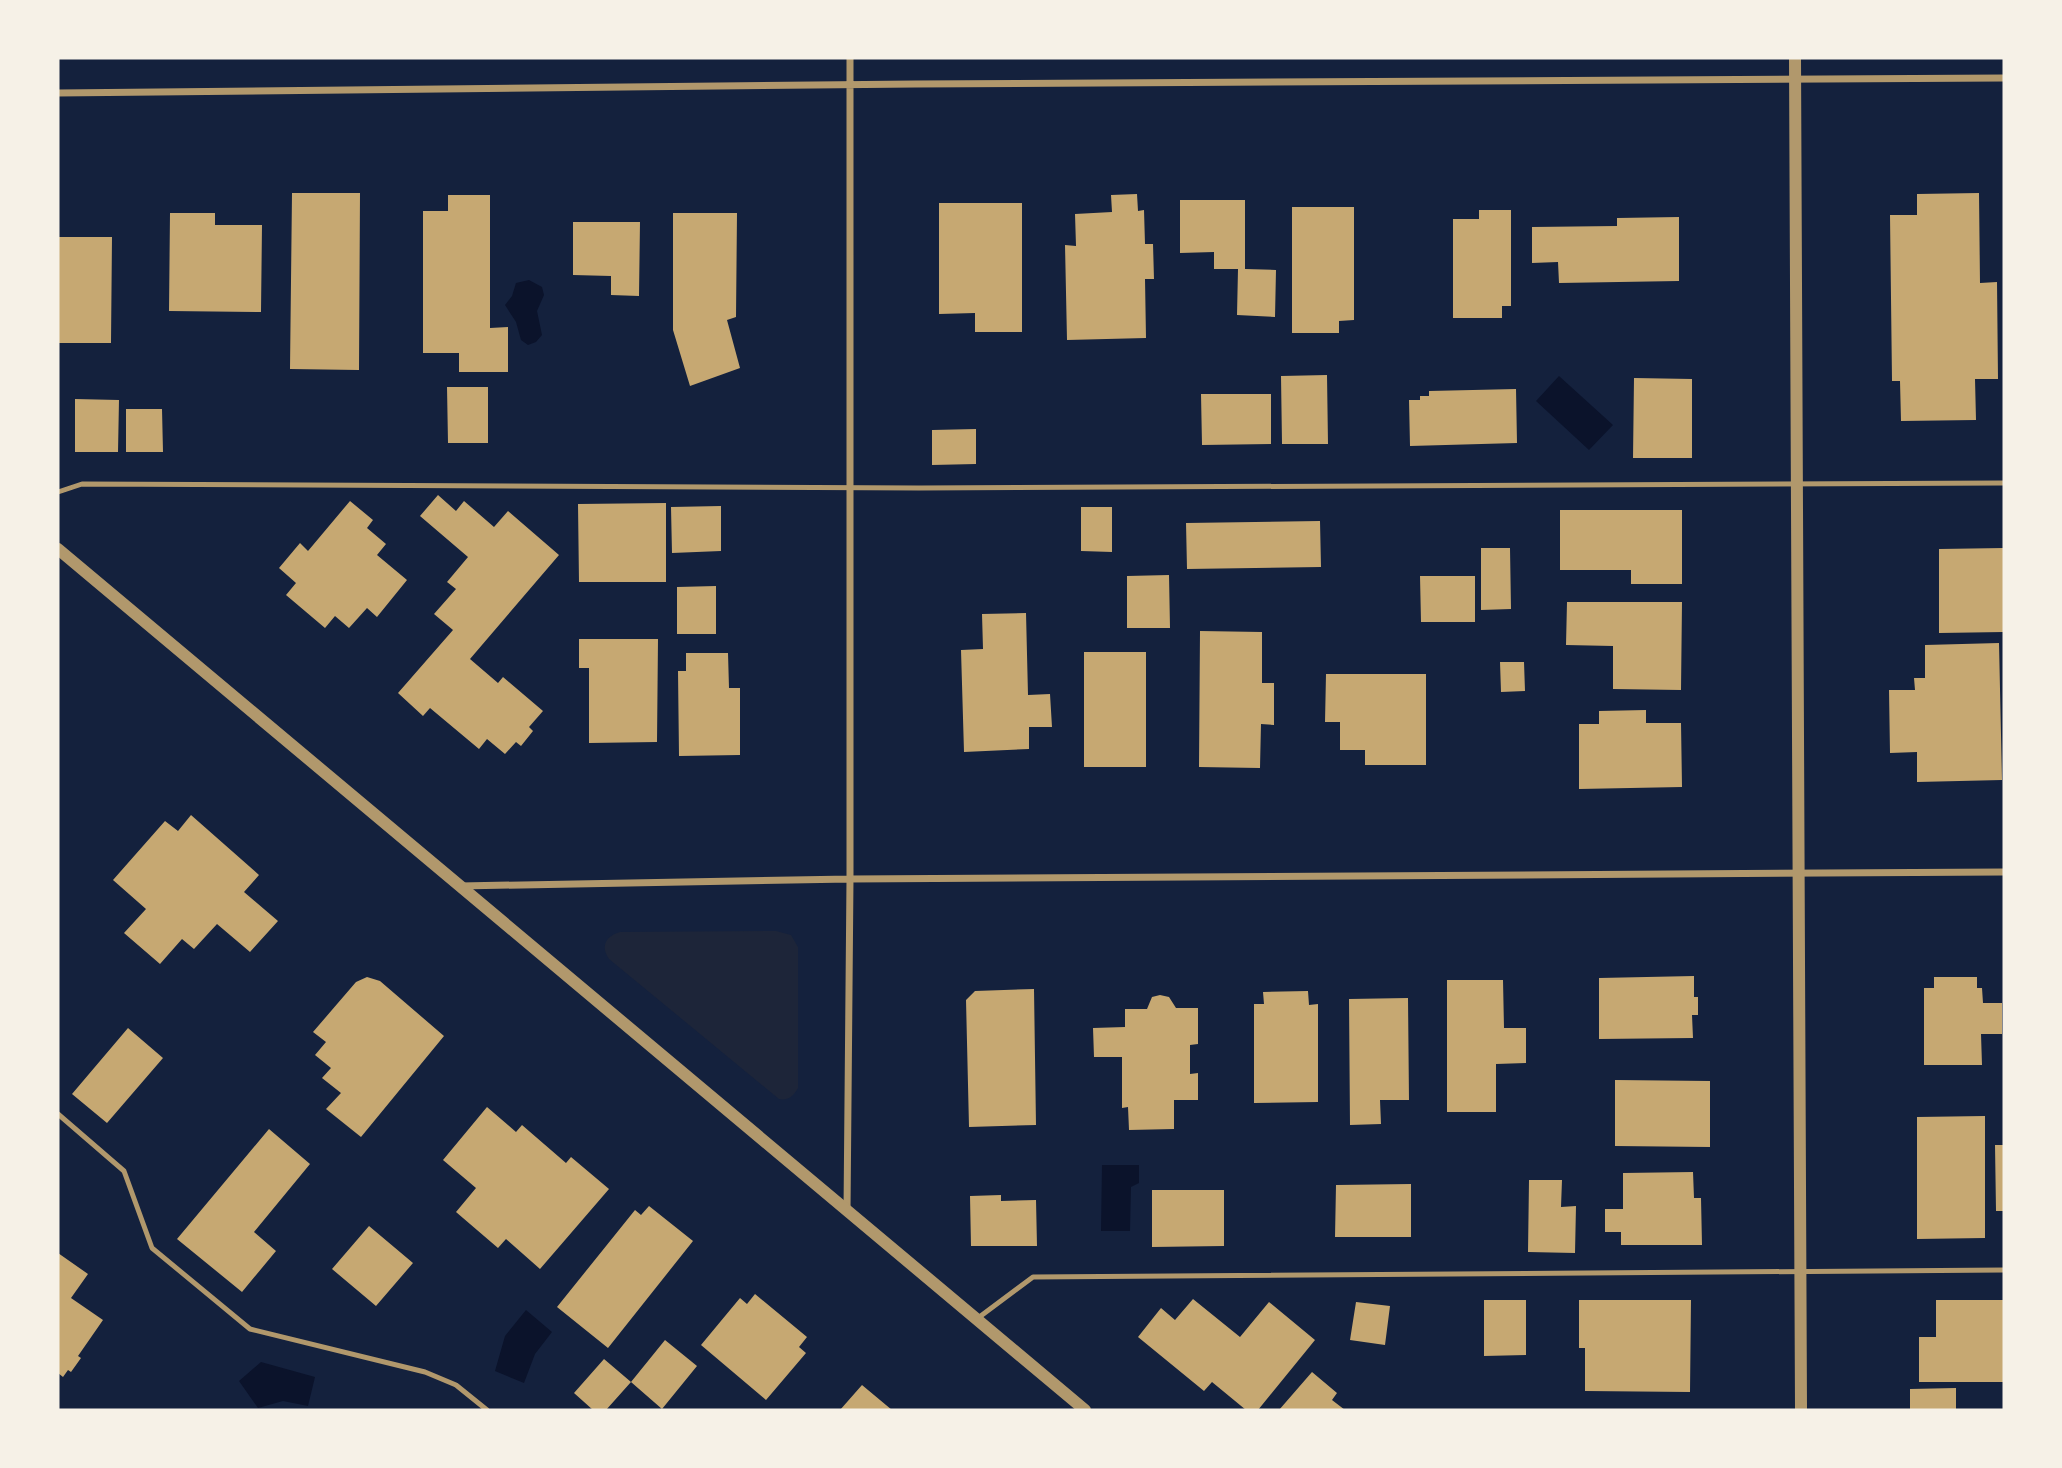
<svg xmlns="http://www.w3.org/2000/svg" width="2062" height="1468" font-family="'Titillium Web',sans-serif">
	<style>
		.green { fill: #1d2539 }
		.water { fill: #0b132b }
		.building { fill: #c6a872 }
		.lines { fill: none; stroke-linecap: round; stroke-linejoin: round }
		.service { stroke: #b1986c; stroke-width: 5 }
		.minor { stroke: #b1986c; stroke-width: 7 }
		.tertiary { stroke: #b1986c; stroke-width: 12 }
	</style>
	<rect width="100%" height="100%" fill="#14213d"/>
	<path class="green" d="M 776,931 L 791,935 L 798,947 L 798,1088 C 794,1095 789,1101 779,1099 L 609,959 C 600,946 606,936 620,932 Z"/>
	<path class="water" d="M 529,280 L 542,287 L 544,295 L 537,311 L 542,335 L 536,342 L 528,345 L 521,340 L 516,322 L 505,305 L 512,296 L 516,283 Z
		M 1559,376 L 1613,425 L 1589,450 L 1536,401 Z
		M 1102,1165 L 1139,1165 L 1139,1183 L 1131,1187 L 1130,1231 L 1101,1231 Z
		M 526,1310 L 552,1332 L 535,1354 L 524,1383 L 495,1371 L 505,1336 Z
		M 261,1362 L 315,1377 L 308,1406 L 283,1401 L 258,1408 L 239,1381 Z"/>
	<path class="building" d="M 292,193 L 360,193 L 359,370 L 290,369 Z
		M 1979,193 L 1980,283 L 1997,282 L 1998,379 L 1975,379 L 1976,420 L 1901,421 L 1900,381 L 1892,381 L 1890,215 L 1917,215 L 1917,194 Z
		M 1137,194 L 1138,211 L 1144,210 L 1145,244 L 1153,244 L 1154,279 L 1145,279 L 1146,338 L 1067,340 L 1065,245 L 1076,246 L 1075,214 L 1112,212 L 1111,195 Z
		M 448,195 L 490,195 L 490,328 L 508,327 L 508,372 L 459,372 L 459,353 L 423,353 L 423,211 L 448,211 Z
		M 1180,200 L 1245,200 L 1245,269 L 1276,270 L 1275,317 L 1237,315 L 1238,269 L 1214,269 L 1214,252 L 1180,253 Z
		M 939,203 L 1022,203 L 1022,332 L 975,332 L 975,313 L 939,314 Z
		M 1292,207 L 1354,207 L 1354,320 L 1339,321 L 1339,333 L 1292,333 Z
		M 1479,210 L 1511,210 L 1511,306 L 1502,306 L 1502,318 L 1453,318 L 1453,219 L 1479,219 Z
		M 170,213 L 215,213 L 215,225 L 262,225 L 261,312 L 169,311 Z
		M 673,213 L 737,213 L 736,317 L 727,320 L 740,368 L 690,386 L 673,330 Z
		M 1679,217 L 1679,281 L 1559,283 L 1558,262 L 1532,263 L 1532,227 L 1617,226 L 1617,218 Z
		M 573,222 L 640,222 L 639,296 L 611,295 L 611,276 L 573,275 Z
		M 58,237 L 112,237 L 111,343 L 58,343 Z
		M 1327,375 L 1328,444 L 1282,444 L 1281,376 Z
		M 1634,378 L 1692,379 L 1692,458 L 1633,458 Z
		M 447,387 L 488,387 L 488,443 L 448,443 Z
		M 1516,389 L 1517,443 L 1410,446 L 1409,400 L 1420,400 L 1420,396 L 1429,396 L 1429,391 Z
		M 1201,394 L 1271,394 L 1271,444 L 1202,445 Z
		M 75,399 L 119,400 L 118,452 L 75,452 Z
		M 126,409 L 162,409 L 163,452 L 126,452 Z
		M 976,429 L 976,464 L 932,465 L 932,430 Z
		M 438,495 L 456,511 L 464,501 L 494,527 L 508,511 L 559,555 L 470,659 L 498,683 L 503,677 L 543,711 L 529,727 L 533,731 L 521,746 L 516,742 L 505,754 L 487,739 L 479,749 L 430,708 L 423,716 L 398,693 L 453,630 L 434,614 L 456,589 L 447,582 L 468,557 L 420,516 Z
		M 350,501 L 373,520 L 367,528 L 386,544 L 377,555 L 407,580 L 377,617 L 367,608 L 349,628 L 335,616 L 325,628 L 286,595 L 296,583 L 279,568 L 300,543 L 308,551 Z
		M 666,503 L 666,582 L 579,582 L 578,504 Z
		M 721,506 L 721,551 L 672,553 L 671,507 Z
		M 1081,507 L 1112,507 L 1112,552 L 1081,551 Z
		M 1560,510 L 1682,510 L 1682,584 L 1631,584 L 1631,570 L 1560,570 Z
		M 1320,521 L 1321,567 L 1187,569 L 1186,523 Z
		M 1481,548 L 1510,548 L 1511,609 L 1481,610 Z
		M 2004,548 L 2004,632 L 1939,633 L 1939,549 Z
		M 1169,575 L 1170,628 L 1127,628 L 1127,576 Z
		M 1420,576 L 1475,576 L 1475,622 L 1421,622 Z
		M 716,586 L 716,634 L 677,634 L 677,587 Z
		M 1567,602 L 1682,602 L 1681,690 L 1613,689 L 1613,646 L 1566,645 Z
		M 1026,613 L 1028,695 L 1050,694 L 1052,727 L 1029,727 L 1029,749 L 964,752 L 961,650 L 983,649 L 982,614 Z
		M 1200,631 L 1262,632 L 1262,683 L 1274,683 L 1274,725 L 1261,724 L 1260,768 L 1199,767 Z
		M 579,639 L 658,639 L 657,742 L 589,743 L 589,668 L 579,668 Z
		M 1999,643 L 2002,780 L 1917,782 L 1917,752 L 1890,753 L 1889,690 L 1915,690 L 1914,678 L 1925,678 L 1925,645 Z
		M 1084,652 L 1146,652 L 1146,767 L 1084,767 Z
		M 686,653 L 728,653 L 729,688 L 740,688 L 740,755 L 679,756 L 678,671 L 686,671 Z
		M 1500,662 L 1524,662 L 1525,691 L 1501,692 Z
		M 1326,674 L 1426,674 L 1426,765 L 1365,765 L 1365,750 L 1340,750 L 1340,722 L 1325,722 Z
		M 1646,710 L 1646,723 L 1681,723 L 1682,787 L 1579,789 L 1579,724 L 1599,724 L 1599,711 Z
		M 191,815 L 259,875 L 244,892 L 278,921 L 250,952 L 217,924 L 194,949 L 182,939 L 160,964 L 124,933 L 146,909 L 113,880 L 165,821 L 178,831 Z
		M 1694,976 L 1694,997 L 1698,997 L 1698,1015 L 1692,1015 L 1693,1038 L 1599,1039 L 1599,978 Z
		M 367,977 L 380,981 L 444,1036 L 361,1137 L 326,1109 L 341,1093 L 322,1078 L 331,1068 L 315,1055 L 326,1042 L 313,1032 L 356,982 Z
		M 1934,977 L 1977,977 L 1977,988 L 1982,988 L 1983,1003 L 2002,1003 L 2002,1034 L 1981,1034 L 1982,1065 L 1924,1065 L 1924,988 L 1934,988 Z
		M 1447,980 L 1503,980 L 1504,1028 L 1526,1028 L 1526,1063 L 1496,1064 L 1496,1112 L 1447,1112 Z
		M 1034,989 L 1036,1125 L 969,1127 L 966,1000 L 975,991 Z
		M 1308,991 L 1309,1005 L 1318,1004 L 1318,1102 L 1254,1103 L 1254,1004 L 1264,1004 L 1263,992 Z
		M 1160,995 L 1169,997 L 1176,1008 L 1198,1008 L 1198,1044 L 1190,1045 L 1190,1074 L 1198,1073 L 1198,1100 L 1174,1100 L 1174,1129 L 1129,1130 L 1128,1107 L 1122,1108 L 1122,1057 L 1094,1057 L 1093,1028 L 1125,1027 L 1125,1009 L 1147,1009 L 1152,997 Z
		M 1408,998 L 1409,1100 L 1380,1100 L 1381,1124 L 1350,1125 L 1349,999 Z
		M 128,1028 L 163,1058 L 107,1123 L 72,1094 Z
		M 1615,1080 L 1710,1081 L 1710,1147 L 1615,1146 Z
		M 487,1107 L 516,1132 L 522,1125 L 566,1163 L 571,1157 L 609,1189 L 540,1269 L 506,1239 L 498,1248 L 456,1212 L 476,1188 L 443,1160 Z
		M 1985,1116 L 1985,1238 L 1917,1239 L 1917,1117 Z
		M 269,1129 L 310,1164 L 254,1232 L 276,1251 L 242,1292 L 177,1239 Z
		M 1995,1145 L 2004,1145 L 2004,1211 L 1996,1211 Z
		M 1693,1172 L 1694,1198 L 1701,1198 L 1702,1245 L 1621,1245 L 1621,1232 L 1605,1232 L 1605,1209 L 1623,1209 L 1623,1173 Z
		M 1529,1180 L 1562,1180 L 1561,1207 L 1576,1206 L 1575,1253 L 1528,1252 Z
		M 1411,1184 L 1411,1237 L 1335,1237 L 1336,1185 Z
		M 1152,1190 L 1224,1190 L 1224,1246 L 1152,1247 Z
		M 1001,1195 L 1001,1201 L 1036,1200 L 1037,1246 L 971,1246 L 970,1196 Z
		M 649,1206 L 693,1241 L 608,1348 L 557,1307 L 635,1210 L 641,1215 Z
		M 369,1226 L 413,1263 L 376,1306 L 332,1269 Z
		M 58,1253 L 88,1274 L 71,1298 L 103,1320 L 78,1356 L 81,1358 L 71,1372 L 68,1370 L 63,1377 L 58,1373 Z
		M 755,1294 L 807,1337 L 799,1347 L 806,1353 L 766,1400 L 701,1345 L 740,1298 L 747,1304 Z
		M 1193,1299 L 1240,1337 L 1269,1302 L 1315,1340 L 1258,1410 L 1246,1410 L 1212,1382 L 1204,1391 L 1138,1337 L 1161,1308 L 1175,1320 Z
		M 1484,1300 L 1526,1300 L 1526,1355 L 1484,1356 Z
		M 1579,1300 L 1691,1300 L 1690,1392 L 1585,1391 L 1585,1348 L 1579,1348 Z
		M 1936,1300 L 2004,1300 L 2004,1382 L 1919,1382 L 1919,1337 L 1936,1337 Z
		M 1356,1302 L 1390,1306 L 1385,1345 L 1350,1340 Z
		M 665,1340 L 697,1366 L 662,1409 L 631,1382 Z
		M 604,1359 L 631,1382 L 606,1410 L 593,1410 L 574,1393 Z
		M 1312,1372 L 1337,1393 L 1332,1400 L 1345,1410 L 1279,1410 Z
		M 862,1385 L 892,1410 L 840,1410 Z
		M 1956,1388 L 1956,1410 L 1910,1410 L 1910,1389 Z"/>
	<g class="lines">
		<path class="service" d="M 58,492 L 82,484 L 919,488 L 2004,483
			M 58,1114 L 124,1171 L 152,1248 L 250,1329 L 425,1372 L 456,1385 L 487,1410
			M 978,1318 L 1033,1277 L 2004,1270"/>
		<path class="minor" d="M 58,93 L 916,84 L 2004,78
			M 460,886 L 850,879 L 2004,872
			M 847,1211 L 850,879 L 850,58"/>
		<path class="tertiary" d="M 1795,58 L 1801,1410
			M 58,549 L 1085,1410"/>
	</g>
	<rect width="2062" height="1468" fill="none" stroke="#f6f1e7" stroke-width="119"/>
</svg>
